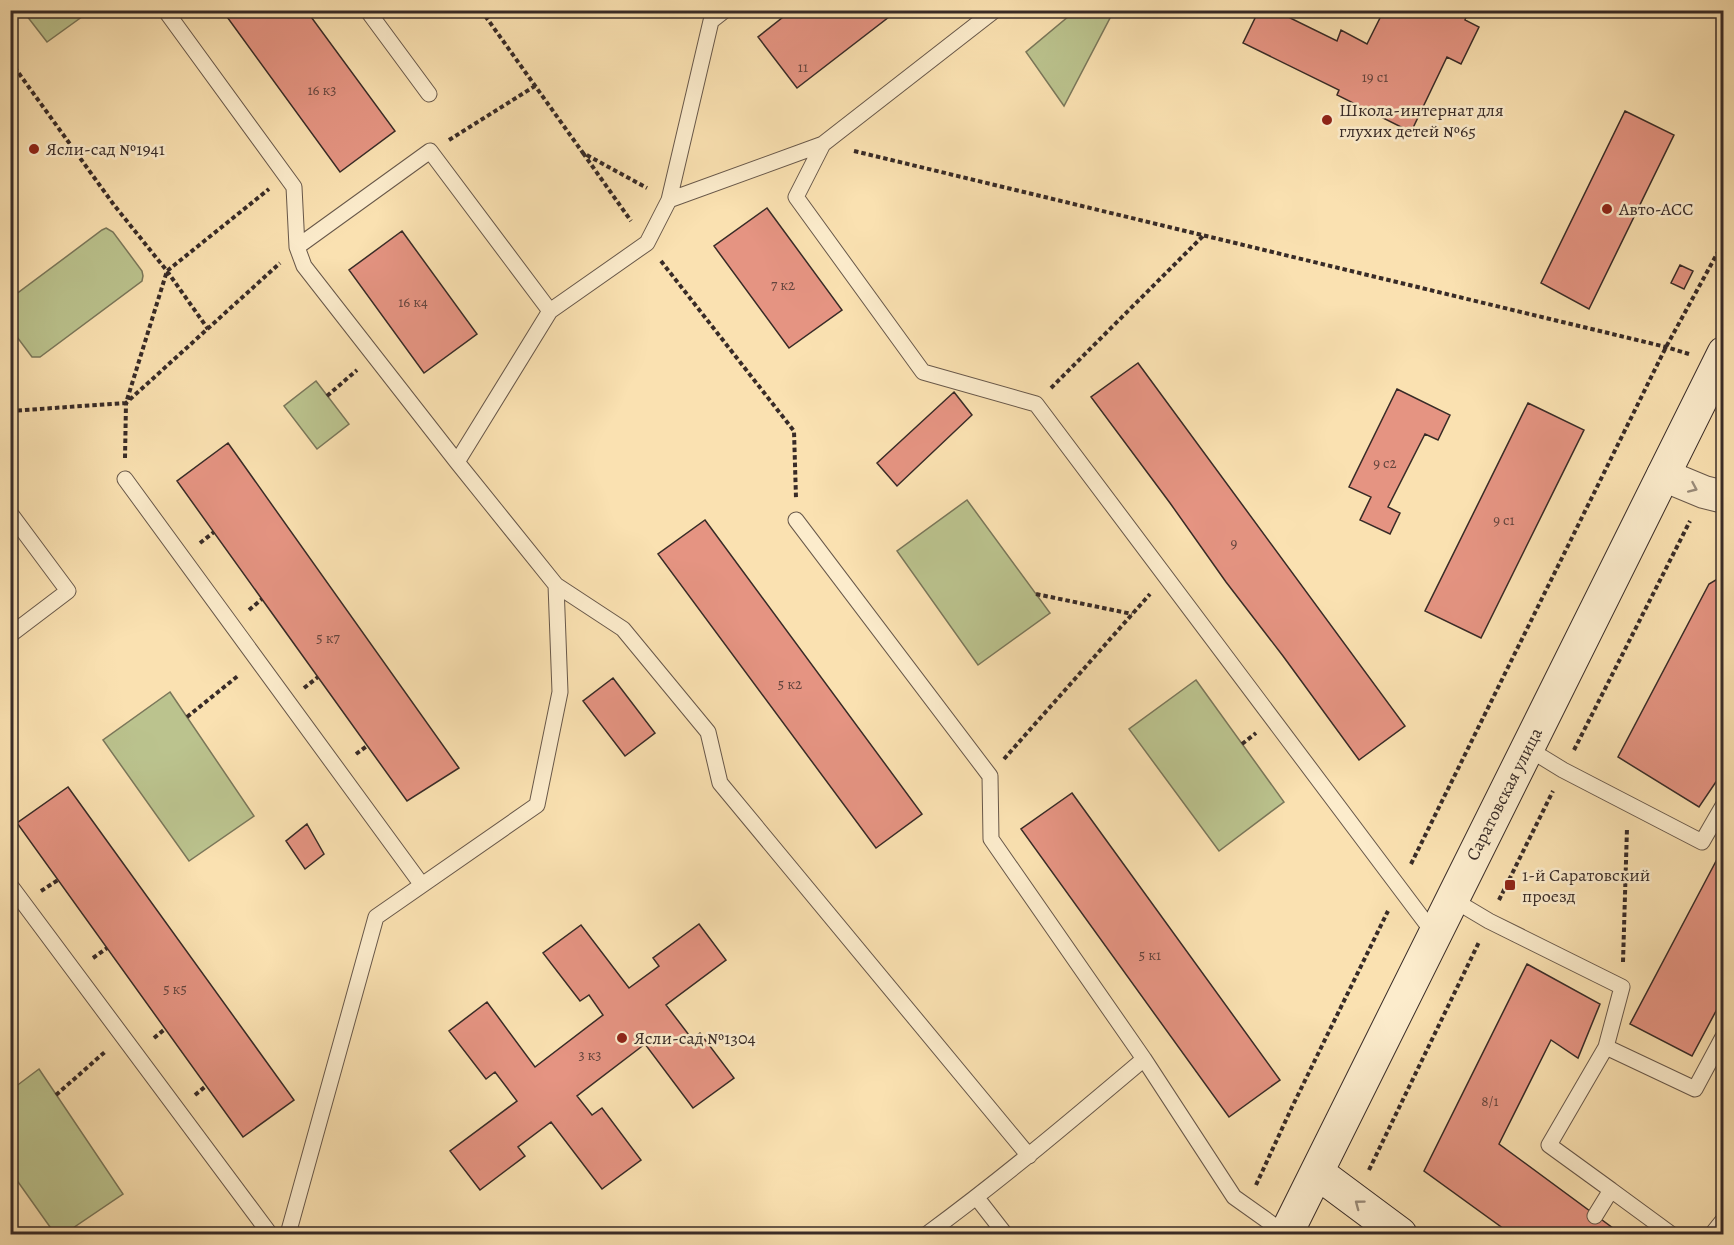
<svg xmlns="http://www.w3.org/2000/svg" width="1734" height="1245" font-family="Alegreya,serif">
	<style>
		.green { fill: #bbc38e; stroke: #7a775a; stroke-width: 1.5 }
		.building { fill: #e59482; stroke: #382b27; stroke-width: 1.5 }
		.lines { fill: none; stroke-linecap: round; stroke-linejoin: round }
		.lane-casing { stroke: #68584a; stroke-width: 17 }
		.street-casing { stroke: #68584a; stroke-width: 34 }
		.secondary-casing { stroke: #382b27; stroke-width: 35 }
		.path { stroke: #382b27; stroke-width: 4; stroke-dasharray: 4.5 3; stroke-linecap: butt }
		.lane { stroke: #fceccc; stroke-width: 15 }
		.street { stroke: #fceccc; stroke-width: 32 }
		.secondary { stroke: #fceccc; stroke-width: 33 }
		.oneway { stroke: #9a8c7a }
		.poi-dot { fill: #8f2418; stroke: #fceccc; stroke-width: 2 }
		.labels { text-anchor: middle; stroke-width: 5; stroke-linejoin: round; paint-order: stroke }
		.number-label { font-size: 15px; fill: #63453e }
		.poi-label { font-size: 18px; fill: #382b27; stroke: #fceccc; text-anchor: start }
		.street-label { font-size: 18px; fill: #382b27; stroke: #fceccc }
	</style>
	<rect width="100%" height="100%" fill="#fae1b1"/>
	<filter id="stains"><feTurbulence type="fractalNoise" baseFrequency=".00333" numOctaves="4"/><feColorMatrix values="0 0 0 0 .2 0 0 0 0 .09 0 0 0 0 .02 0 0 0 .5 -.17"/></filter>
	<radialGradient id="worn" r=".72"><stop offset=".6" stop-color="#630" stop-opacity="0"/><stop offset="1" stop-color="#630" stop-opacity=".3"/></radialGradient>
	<path class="green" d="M 23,11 L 90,11 L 47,42 Z
		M 1075,11 L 1104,11 L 1110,18 L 1064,106 L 1026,52 Z
		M 106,228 L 113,232 L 142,271 L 143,276 L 142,281 L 40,357 L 32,357 L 11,329 L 11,298 L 102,230 Z
		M 316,381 L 349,424 L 317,449 L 284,406 Z
		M 967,500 L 1050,613 L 978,665 L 897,551 Z
		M 1196,680 L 1284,802 L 1219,851 L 1129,729 Z
		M 170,692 L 254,816 L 189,861 L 103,740 Z
		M 39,1069 L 123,1194 L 64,1234 L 55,1234 L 11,1172 L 11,1090 Z"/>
	<path class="building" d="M 222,10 L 306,10 L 395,131 L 340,172 Z
		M 792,10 L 898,10 L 797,88 L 758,37 Z
		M 1259,10 L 1274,10 L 1337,41 L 1341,30 L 1367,44 L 1384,10 L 1469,10 L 1465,20 L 1479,27 L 1461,64 L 1447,57 L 1411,132 L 1337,95 L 1339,90 L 1243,43 Z
		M 1625,111 L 1674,135 L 1589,309 L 1541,283 Z
		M 767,208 L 842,310 L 789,348 L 714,246 Z
		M 402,231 L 477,334 L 424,373 L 349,270 Z
		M 1680,265 L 1693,271 L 1684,289 L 1671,283 Z
		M 1138,363 L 1405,726 L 1359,760 L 1283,656 L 1226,582 L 1170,503 L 1091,397 Z
		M 1397,389 L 1450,415 L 1438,440 L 1425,434 L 1388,507 L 1400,513 L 1390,534 L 1360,520 L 1371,497 L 1349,487 Z
		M 954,392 L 972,415 L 897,486 L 877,463 Z
		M 1528,403 L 1584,430 L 1481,638 L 1425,611 Z
		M 228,443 L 459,768 L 407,801 L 177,481 Z
		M 705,520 L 922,814 L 876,848 L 658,554 Z
		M 1724,575 L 1724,726 L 1717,738 L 1724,742 L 1724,770 L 1699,807 L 1618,757 L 1709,584 Z
		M 613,678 L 655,733 L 625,756 L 583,701 Z
		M 68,787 L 294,1100 L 243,1137 L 17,823 Z
		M 1072,793 L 1280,1080 L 1229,1117 L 1021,829 Z
		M 307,824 L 324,854 L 305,869 L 286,841 Z
		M 1724,846 L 1724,996 L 1692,1056 L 1630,1024 Z
		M 699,924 L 726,960 L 666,1005 L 692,1039 L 700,1033 L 734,1078 L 693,1108 L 645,1044 L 577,1096 L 592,1115 L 602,1108 L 641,1160 L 602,1189 L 551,1122 L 518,1147 L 525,1156 L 480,1190 L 450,1151 L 517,1101 L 495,1072 L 486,1079 L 449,1031 L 487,1002 L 535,1067 L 603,1015 L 589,995 L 580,1001 L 543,953 L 581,925 L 629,988 L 659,966 L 653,958 Z
		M 1527,964 L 1600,1004 L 1578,1058 L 1551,1040 L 1499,1144 L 1621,1234 L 1511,1234 L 1424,1171 Z"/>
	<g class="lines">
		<defs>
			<path id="lane" d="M 165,10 L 294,187 L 297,247 L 304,266 L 457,462 L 556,585 L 560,692 L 537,805 L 376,917 L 288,1234
				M 367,10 L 429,94
				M 995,10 L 823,144 L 796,197 L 923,372 L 1036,404 L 1435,935
				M 669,200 L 823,144
				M 297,247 L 430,151 L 550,311
				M 457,462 L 550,311 L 647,243 L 669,200 L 711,21 L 725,10
				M 125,479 L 422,885
				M 10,513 L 68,591 L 10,635
				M 796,520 L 990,776 L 991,839 L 1144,1059 L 1234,1197 L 1286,1234
				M 556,585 L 623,629 L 708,732 L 720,783 L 1029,1156
				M 1527,748 L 1563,770 L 1702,842 L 1724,804
				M 10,885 L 270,1234
				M 1452,899 L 1489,921 L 1622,987 L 1606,1047 L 1549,1145 L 1611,1190
				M 1606,1047 L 1695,1089 L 1724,1035
				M 977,1198 L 1005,1234
				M 1595,1216 L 1611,1190 L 1671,1234
				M 927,1234 C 1002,1179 1073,1119 1144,1059
				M 1712,1234 L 1724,1219"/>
			<path id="street" d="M 1663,475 L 1704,492 L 1724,497"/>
			<path id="secondary" d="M 1318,1173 L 1400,1234
				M 1286,1234 L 1724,353"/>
		</defs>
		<use href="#lane" class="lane-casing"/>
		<use href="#street" class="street-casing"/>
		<use href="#secondary" class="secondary-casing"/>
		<path class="path" d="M 481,10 L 583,153 L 647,188
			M 10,61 L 114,205 L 167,271 L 208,329
			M 449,140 L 535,86
			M 854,151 L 1666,347 L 1689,354
			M 583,153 L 631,221
			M 661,261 L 794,431 L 796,498
			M 1051,388 L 1203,236
			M 327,396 L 357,370
			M 10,411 L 126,403 L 167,271 L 269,189
			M 125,458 L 126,403 L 280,263
			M 1718,463 L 1724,453
			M 200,543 L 214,532
			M 1036,594 L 1132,614
			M 249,610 L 262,599
			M 304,688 L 318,677
			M 187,717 L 239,675
			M 1242,744 L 1256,733
			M 1574,750 L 1690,521
			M 356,754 L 367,746
			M 1004,759 L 1150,594
			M 1411,864 L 1666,347 L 1724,241
			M 41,891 L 58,880
			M 1499,900 L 1553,791
			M 93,958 L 107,948
			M 1623,962 L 1627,828
			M 154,1038 L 165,1029
			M 56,1095 L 106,1051
			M 195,1095 L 206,1086
			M 1369,1170 L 1479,942
			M 1256,1185 L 1292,1107 L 1388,911"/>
		<use href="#lane" class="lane"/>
		<use href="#street" class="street"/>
		<use href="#secondary" class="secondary"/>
	</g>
	<defs><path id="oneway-chevron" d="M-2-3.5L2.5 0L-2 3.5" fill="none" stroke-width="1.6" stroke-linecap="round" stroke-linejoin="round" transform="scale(1.5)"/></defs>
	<g class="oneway">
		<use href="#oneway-chevron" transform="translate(1693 488) rotate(24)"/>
		<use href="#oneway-chevron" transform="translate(1359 1204) rotate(-143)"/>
	</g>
	<g class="poi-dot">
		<circle cx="1327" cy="120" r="6"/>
		<circle cx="34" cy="149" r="6"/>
		<circle cx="1607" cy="209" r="6"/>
		<rect x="1504" y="879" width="12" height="12" rx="3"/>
		<circle cx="622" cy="1038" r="6"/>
	</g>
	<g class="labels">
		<g class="number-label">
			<text x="803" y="72">11</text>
			<text x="1375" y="82">19 с1</text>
			<text x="322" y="95">16 к3</text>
			<text x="783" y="290">7 к2</text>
			<text x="413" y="307">16 к4</text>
			<text x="1385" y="468">9 с2</text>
			<text x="1504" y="525">9 с1</text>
			<text x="1234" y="548">9</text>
			<text x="328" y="643">5 к7</text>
			<text x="790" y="689">5 к2</text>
			<text x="1150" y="960">5 к1</text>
			<text x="175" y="994">5 к5</text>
			<text x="590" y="1060">3 к3</text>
			<text x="1490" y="1106">8/1</text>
		</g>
		<g class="poi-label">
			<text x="1339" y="116">Школа-интернат для<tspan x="1339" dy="21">глухих детей №65</tspan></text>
			<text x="46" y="155">Ясли-сад №1941</text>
			<text x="1619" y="215">Авто-АСС</text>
			<text x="1522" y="881">1-й Саратовский<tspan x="1522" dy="21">проезд</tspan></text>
			<text x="634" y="1044">Ясли-сад №1304</text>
		</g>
		<g class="street-label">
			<text transform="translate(1504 794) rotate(-63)" y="6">Саратовская улица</text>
		</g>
	</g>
	<rect width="1734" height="1245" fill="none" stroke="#fae1b1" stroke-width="36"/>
	<rect x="12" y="12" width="1710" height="1221" fill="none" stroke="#382b27" stroke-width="3"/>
	<rect x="18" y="18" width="1698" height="1209" fill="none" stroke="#382b27" stroke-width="1.5"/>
	<rect width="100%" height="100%" filter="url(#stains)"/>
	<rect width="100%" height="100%" fill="url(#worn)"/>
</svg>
